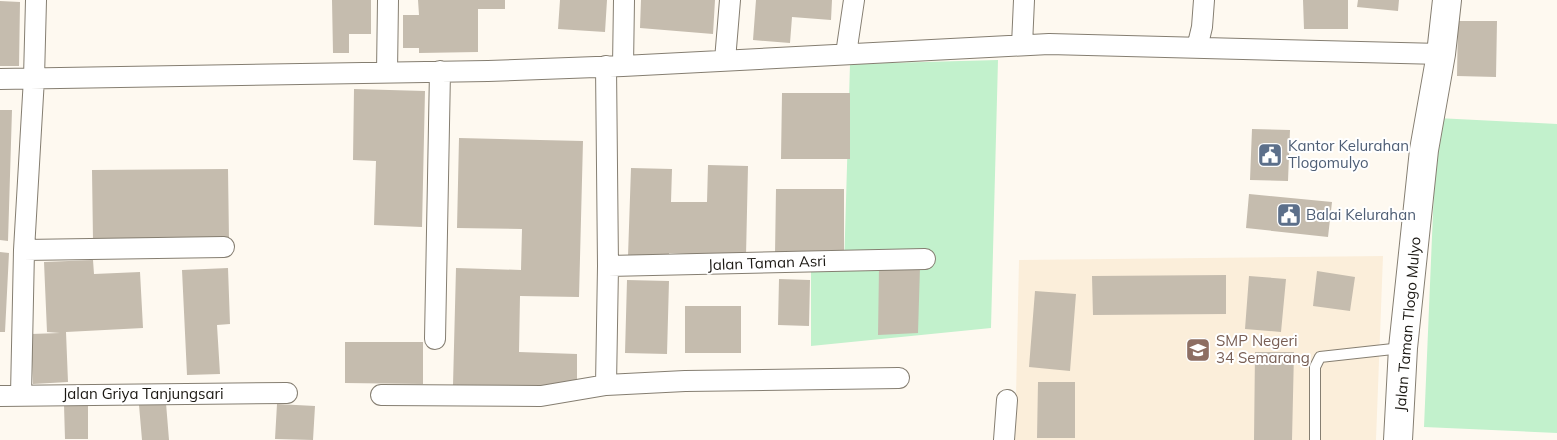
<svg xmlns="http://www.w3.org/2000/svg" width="1557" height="440" font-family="Mulish,sans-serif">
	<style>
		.education { fill: #fbeeda }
		.green { fill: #c2f1cc }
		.building { fill: #c5bcae }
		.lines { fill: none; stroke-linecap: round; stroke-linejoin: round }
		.lane-casing { stroke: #857e71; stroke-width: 12 }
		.street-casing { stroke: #857e71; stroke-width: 22 }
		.secondary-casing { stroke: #857e71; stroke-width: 30 }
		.lane { stroke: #fff; stroke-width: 10 }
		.street { stroke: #fff; stroke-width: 20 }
		.secondary { stroke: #fff; stroke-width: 28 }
		.labels { text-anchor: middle; stroke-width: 4; stroke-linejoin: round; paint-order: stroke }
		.service-label { font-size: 15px; fill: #4e5e75; stroke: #fff; text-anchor: start }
		.street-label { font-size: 15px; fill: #1b1813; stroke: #fff }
		.education-label { font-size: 15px; fill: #785e54; stroke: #fff; text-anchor: start }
	</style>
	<rect width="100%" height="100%" fill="#fef9f0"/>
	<path class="education" d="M 1383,256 L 1376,440 L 1015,440 L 1019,260 Z"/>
	<path class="green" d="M 998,60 L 991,328 L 811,346 L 811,267 L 844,269 L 850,64 Z
		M 1437,118 L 1557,124 L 1557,433 L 1424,427 Z"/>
	<path class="building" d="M 332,0 L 371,0 L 371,34 L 349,34 L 349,53 L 333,53 Z
		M 418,0 L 505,0 L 505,9 L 478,9 L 478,52 L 419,53 L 419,48 L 403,48 L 403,15 L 419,15 Z
		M 560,0 L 607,0 L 605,32 L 558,29 Z
		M 641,0 L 715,0 L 713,34 L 640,28 Z
		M 756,0 L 832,0 L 831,20 L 792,17 L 790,43 L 753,40 Z
		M 1303,0 L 1348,0 L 1348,29 L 1304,29 Z
		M 1358,0 L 1399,0 L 1398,11 L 1357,7 Z
		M 0,1 L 20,2 L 19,66 L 0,66 Z
		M 1458,21 L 1497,21 L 1496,77 L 1457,76 Z
		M 354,89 L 425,91 L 422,227 L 374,225 L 376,161 L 353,160 Z
		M 782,93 L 850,93 L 850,159 L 781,159 Z
		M 0,110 L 12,110 L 8,241 L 0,240 Z
		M 1252,129 L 1290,130 L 1288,181 L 1250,180 Z
		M 459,138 L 583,141 L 579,297 L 520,296 L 519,352 L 577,354 L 577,388 L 453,385 L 456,268 L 521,270 L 522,229 L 457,228 Z
		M 708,165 L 748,166 L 746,256 L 669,253 L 669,258 L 628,256 L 631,168 L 672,169 L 671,202 L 707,202 Z
		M 228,169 L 229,240 L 93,241 L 92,170 Z
		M 776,189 L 844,189 L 844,255 L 775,254 Z
		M 1249,194 L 1332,202 L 1328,237 L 1246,228 Z
		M 0,252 L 9,253 L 5,332 L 0,332 Z
		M 93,260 L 94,274 L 140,272 L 143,328 L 66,332 L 68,382 L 33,384 L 31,334 L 60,333 L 47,332 L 44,262 Z
		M 879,267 L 920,267 L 918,333 L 878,335 Z
		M 228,268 L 230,324 L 217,325 L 220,374 L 187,375 L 182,270 Z
		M 1317,271 L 1355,277 L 1350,311 L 1313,306 Z
		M 1226,275 L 1226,314 L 1093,315 L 1092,276 Z
		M 1249,276 L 1286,279 L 1281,332 L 1245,329 Z
		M 779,279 L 810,280 L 809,326 L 778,325 Z
		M 627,280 L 669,281 L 667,354 L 625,353 Z
		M 1035,291 L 1076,294 L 1070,371 L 1029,367 Z
		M 685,306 L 741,306 L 741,353 L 685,353 Z
		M 345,342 L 423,342 L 423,384 L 345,383 Z
		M 1255,352 L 1294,352 L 1292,440 L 1254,440 Z
		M 1038,382 L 1075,382 L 1075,438 L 1037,438 Z
		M 166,403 L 169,440 L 142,440 L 139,405 Z
		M 277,404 L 315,406 L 313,440 L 275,439 Z
		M 64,405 L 88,405 L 88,439 L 65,439 Z"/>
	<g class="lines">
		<defs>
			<path id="lane" d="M 1315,440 L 1315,367 L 1320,357 L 1402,348"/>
			<path id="street" d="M 1022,45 L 1024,0
				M 1197,48 L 1202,27 L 1204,0
				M 846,54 L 854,0
				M 725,60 L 730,0
				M 623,66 L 624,0
				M 387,72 L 388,0
				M 0,79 L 488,71 L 623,66 L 1049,44 L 1441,54
				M 24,250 L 224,247
				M 608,266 L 925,259
				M 435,339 L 440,71
				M 606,385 L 608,266 L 606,66
				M 21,395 L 24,250 L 34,78 L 36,0
				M 381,395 L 541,396 L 606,385 L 685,381 L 899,378
				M 0,396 L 287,393
				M 1004,440 L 1007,400"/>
			<path id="secondary" d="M 1398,440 L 1403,348 L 1424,150 L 1441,54 L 1447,0"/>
		</defs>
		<use href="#lane" class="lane-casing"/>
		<use href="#street" class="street-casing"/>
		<use href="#secondary" class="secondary-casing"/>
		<use href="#lane" class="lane"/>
		<use href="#street" class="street"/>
		<use href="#secondary" class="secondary"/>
	</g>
	<defs>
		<symbol id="civic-square" viewBox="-11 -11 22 22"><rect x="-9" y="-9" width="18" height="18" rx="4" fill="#5c6f8a" stroke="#fff"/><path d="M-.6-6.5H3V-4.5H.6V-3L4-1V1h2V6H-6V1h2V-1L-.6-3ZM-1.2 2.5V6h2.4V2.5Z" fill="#fff"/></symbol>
		<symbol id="school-square" viewBox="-11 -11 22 22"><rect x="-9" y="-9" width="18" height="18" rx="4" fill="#8d6e63" stroke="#fff"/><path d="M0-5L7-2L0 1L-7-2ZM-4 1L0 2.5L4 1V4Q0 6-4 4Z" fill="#fff"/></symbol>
	</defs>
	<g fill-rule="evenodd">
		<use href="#civic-square" x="1256" y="141" width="28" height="28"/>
		<use href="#civic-square" x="1275" y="201" width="28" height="28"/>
		<use href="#school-square" x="1184" y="336" width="28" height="28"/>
	</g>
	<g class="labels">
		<g class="service-label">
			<text x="1288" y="151">Kantor Kelurahan<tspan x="1288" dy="17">Tlogomulyo</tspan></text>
			<text x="1306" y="220">Balai Kelurahan</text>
		</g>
		<g class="street-label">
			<text transform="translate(767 263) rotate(-2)" y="5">Jalan Taman Asri</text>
			<text transform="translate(1408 324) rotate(-85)" y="5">Jalan Taman Tlogo Mulyo</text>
			<text x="143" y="399">Jalan Griya Tanjungsari</text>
		</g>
		<g class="education-label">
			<text x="1216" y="346">SMP Negeri<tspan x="1216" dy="17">34 Semarang</tspan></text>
		</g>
	</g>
</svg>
